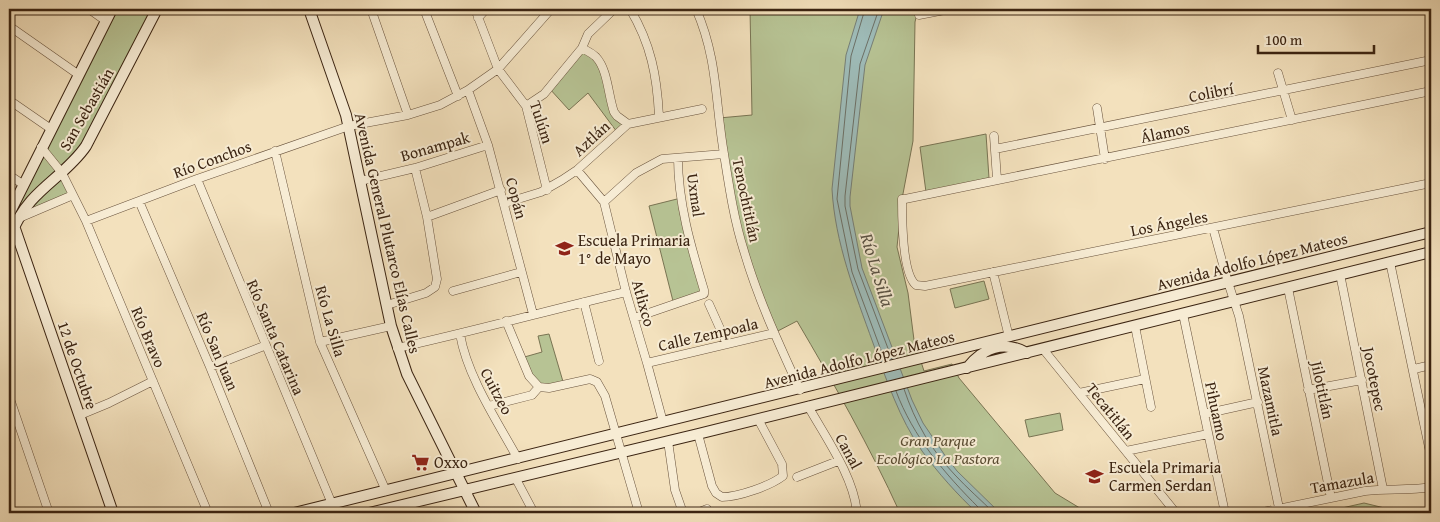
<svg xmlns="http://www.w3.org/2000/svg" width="1440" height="522" font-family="'Gentium Book Plus',serif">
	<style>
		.green { fill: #b7c394; stroke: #797453 }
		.water { fill: #9ebcb9; stroke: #767f76 }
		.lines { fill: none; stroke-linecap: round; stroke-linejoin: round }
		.shore { stroke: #6c7066; stroke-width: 1 }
		.street-casing { stroke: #69533d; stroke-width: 9 }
		.secondary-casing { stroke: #3b2412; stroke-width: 12 }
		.street { stroke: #f7ecd4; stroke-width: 8 }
		.secondary { stroke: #f7ecd4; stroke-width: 10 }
		.labels { text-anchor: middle; stroke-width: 4; stroke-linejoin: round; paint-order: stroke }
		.street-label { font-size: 16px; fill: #3b2412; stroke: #f7ecd4 }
		.poi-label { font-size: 16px; fill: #3b2412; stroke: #f7ecd4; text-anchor: start }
		.park-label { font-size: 16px; font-style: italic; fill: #5a4c32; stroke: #f7ecd4 }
		.water-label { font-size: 18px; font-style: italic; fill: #595244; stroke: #f7ecd4 }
	</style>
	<rect width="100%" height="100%" fill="#f3e1bd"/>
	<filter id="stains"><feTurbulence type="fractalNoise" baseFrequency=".004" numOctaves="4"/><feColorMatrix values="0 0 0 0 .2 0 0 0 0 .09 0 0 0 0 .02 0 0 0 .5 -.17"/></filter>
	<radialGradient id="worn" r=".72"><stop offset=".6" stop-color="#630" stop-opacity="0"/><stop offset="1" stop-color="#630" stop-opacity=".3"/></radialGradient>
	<path class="green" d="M 112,9 L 157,9 L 93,135 L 62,173 L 73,195 L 19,218 L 10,212 Z
		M 750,9 L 918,9 L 915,22 L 913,141 L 902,199 L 897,247 L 908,293 L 914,340 L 924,371 L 952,364 L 959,378 L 1055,493 L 1088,513 L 900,513 C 870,447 834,384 797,321 L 774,333 L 743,250 L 719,118 L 752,115 Z
		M 582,48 L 595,56 L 612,105 L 628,124 L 617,132 L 588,93 L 569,110 L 549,88 Z
		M 986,134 L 989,178 L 926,192 L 920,147 Z
		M 681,198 L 704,290 L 674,305 L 649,206 Z
		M 984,281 L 989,299 L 955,308 L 950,289 Z
		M 549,334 L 564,385 L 539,387 L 521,358 L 542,352 L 538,336 Z
		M 1060,413 L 1063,430 L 1029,437 L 1025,420 Z
		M 1364,503 L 1405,513 L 1320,513 Z"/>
	<path class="water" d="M 860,9 L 884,9 L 865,65 L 850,197 L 850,206 L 862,268 L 912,400 L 923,423 L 944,454 L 957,471 L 1000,513 L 977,513 C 957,494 938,473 922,451 C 899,418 887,381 873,343 C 855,293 835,243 832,189 L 846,55 Z"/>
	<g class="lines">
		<path class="shore" d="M 865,9 L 851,56 L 837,199 L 852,272 L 885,361
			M 879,9 L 860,64 L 845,196 L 845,206 L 858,269 L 892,359
			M 904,389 C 915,422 931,450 955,475 C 967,488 981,500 994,513
			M 896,391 C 913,437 945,474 979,508 L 980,513"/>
		<defs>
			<path id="street" d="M 89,9 L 106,21
				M 371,9 L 408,115
				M 424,9 L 458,96
				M 475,9 L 498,69 L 526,106 L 547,190
				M 630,9 C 651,44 657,76 659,116
				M 696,9 C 718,59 715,102 724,154 C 729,186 734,220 744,251 C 758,299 779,344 800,390
				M 919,15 L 950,9
				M 478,18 L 486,9
				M 9,26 L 79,75
				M 582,48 C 587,51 592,53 596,57 C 608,70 608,95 614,112 L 617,116 L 628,124
				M 1278,73 L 1292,120
				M 468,90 L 488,145 L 533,314
				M 1431,91 L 905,199 L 902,199 C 902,217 902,274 916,285 L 925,286 L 1431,183
				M 9,100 L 51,129
				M 526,106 L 544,94 L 582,48 L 588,34 L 614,9
				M 1097,108 L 1105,159
				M 994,136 L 997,179
				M 41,147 L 62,173 L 86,221 L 208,513
				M 995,149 L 1431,60
				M 275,151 L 320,342 L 386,491
				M 577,170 L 604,202 L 626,292 L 647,363 L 663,422
				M 9,175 L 24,185
				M 197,179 L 332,504
				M 360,181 L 415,168 L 488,145
				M 139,201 L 210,367 L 269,513
				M 604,202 L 636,173 L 662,159 L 724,154
				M 505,203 L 541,192 L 562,180 L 577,170 L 628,124 L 702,109
				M 427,217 L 501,190
				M 19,218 L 73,195
				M 86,221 L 197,179 L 349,126 L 408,115 L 440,105 L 468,90 L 498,69 L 551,9
				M 1213,228 L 1227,279 L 1239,316 L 1279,508
				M 1390,262 L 1431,457
				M 993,272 L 1009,337
				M 1340,274 L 1383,489
				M 1288,288 L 1331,498
				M 453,291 L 521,272
				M 584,302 L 599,361
				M 709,304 L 727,344
				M 387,305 L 426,293 L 435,287 L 437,279 L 427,217 L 415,168
				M 1183,314 L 1225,513
				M 634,318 L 704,294 L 704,290 C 691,247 678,203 678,158
				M 506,321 L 529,376 L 539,387
				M 1135,326 L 1151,407
				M 460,334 C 467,376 497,421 518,459
				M 320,342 L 391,326
				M 397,348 C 474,331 550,310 626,292
				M 1043,349 L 1176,513
				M 647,363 L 774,333
				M 210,367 L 264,346
				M 1414,369 L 1431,365
				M 539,387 L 549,388 L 590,379 L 597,382 L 605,396 L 639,513
				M 1308,390 L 1362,380
				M 1079,393 L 1145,379
				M 9,396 L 49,513
				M 489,406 L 532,395 L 539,387
				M 808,406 C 826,438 854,477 857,513
				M 1204,414 L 1258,402
				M 80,415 L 109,403 L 153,381
				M 698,434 L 712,486 L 716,493 L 722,497 C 738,497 770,486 783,476 L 782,464 L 758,419
				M 668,441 L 675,490 L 683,513
				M 1126,451 L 1208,434
				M 797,477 L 838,461
				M 516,479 L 534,513
				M 697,513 L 707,509
				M 1258,513 L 1365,491 C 1387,488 1409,491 1431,487"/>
			<path id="secondary" d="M 309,9 L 346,115 L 391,326 L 407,374 L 476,513
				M 9,214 L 112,9
				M 14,226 L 113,513
				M 9,238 C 15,225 21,212 31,201 C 49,181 71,168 86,146 L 157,9
				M 967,368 C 983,348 1004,340 1027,353
				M 294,513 L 1431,232
				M 369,513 L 698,434 L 1431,252"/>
		</defs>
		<use href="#street" class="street-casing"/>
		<use href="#secondary" class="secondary-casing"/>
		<use href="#street" class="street"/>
		<use href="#secondary" class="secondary"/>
	</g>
	<defs>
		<symbol id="school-bare" viewBox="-9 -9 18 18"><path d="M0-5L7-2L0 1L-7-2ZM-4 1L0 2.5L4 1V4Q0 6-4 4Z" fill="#8f2418" stroke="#f7ecd4" stroke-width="2.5" paint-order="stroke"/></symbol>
		<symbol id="supermarket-bare" viewBox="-9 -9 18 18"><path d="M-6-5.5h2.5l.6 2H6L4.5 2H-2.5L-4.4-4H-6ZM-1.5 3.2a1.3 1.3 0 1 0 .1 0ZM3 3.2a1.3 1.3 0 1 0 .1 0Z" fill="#8f2418" stroke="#f7ecd4" stroke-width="2.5" paint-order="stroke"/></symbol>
	</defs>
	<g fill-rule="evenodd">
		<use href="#school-bare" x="552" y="236" width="25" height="25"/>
		<use href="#supermarket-bare" x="408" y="450" width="25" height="25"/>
		<use href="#school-bare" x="1082" y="464" width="25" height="25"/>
	</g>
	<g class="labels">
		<g class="street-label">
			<text transform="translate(1211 92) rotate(-11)" y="6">Colibrí</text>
			<text transform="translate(86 109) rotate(-60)" y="6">San Sebastián</text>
			<text transform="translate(542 122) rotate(72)" y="6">Tulúm</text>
			<text transform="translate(1165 132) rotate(-12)" y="6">Álamos</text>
			<text transform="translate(591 138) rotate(-43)" y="6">Aztlán</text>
			<text transform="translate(435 146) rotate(-16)" y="6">Bonampak</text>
			<text transform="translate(212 159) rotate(-20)" y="6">Río Conchos</text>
			<text transform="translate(696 195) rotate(82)" y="6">Uxmal</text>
			<text transform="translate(517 198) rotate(75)" y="6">Copán</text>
			<text transform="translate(747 200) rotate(78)" y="6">Tenochtitlán</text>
			<text transform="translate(1169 223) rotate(-11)" y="6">Los Ángeles</text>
			<text transform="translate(388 233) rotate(77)" y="6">Avenida General Plutarco Elías Calles</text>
			<text transform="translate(1252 261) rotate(-14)" y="6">Avenida Adolfo López Mateos</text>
			<text transform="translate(644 303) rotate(74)" y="6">Atlixco</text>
			<text transform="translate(331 321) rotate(74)" y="6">Río La Silla</text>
			<text transform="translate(708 334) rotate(-13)" y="6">Calle Zempoala</text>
			<text transform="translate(149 337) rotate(67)" y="6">Río Bravo</text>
			<text transform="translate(276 337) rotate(67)" y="6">Río Santa Catarina</text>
			<text transform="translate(218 351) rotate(67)" y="6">Río San Juan</text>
			<text transform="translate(859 359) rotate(-14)" y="6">Avenida Adolfo López Mateos</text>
			<text transform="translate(78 365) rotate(71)" y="6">12 de Octubre</text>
			<text transform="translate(1375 379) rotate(79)" y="6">Jocotepec</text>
			<text transform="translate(1323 390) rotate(78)" y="6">Jilotitlán</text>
			<text transform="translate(497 391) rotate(62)" y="6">Cuitzeo</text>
			<text transform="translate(1271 401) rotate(78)" y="6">Mazamitla</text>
			<text transform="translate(1111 411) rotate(51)" y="6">Tecatitlán</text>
			<text transform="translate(1217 411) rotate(78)" y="6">Pihuamo</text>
			<text transform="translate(849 451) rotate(61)" y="6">Canal</text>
			<text transform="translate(1342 482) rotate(-10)" y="6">Tamazula</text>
		</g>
		<g class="poi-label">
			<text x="578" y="246">Escuela Primaria<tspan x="578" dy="18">1° de Mayo</tspan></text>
			<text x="434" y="468">Oxxo</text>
			<text x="1109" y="473">Escuela Primaria<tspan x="1109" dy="18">Carmen Serdan</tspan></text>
		</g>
		<g class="park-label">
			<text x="938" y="446">Gran Parque<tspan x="938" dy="18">Ecológico La Pastora</tspan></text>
		</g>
		<g class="water-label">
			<text transform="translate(877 270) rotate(73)" y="6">Río La Silla</text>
		</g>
	</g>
	<rect width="1440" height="522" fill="none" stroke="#f3e1bd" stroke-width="30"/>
	<rect x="10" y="10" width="1420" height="502" fill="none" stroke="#3b2412" stroke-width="2.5"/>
	<rect x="15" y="15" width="1410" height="492" fill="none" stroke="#3b2412"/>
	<path d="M1258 45v8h116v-8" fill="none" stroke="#3b2412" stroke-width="2.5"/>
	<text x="1265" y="45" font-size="15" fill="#3b2412" stroke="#f7ecd4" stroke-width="4" paint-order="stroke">100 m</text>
	<rect width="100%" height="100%" filter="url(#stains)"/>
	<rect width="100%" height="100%" fill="url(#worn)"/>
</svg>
